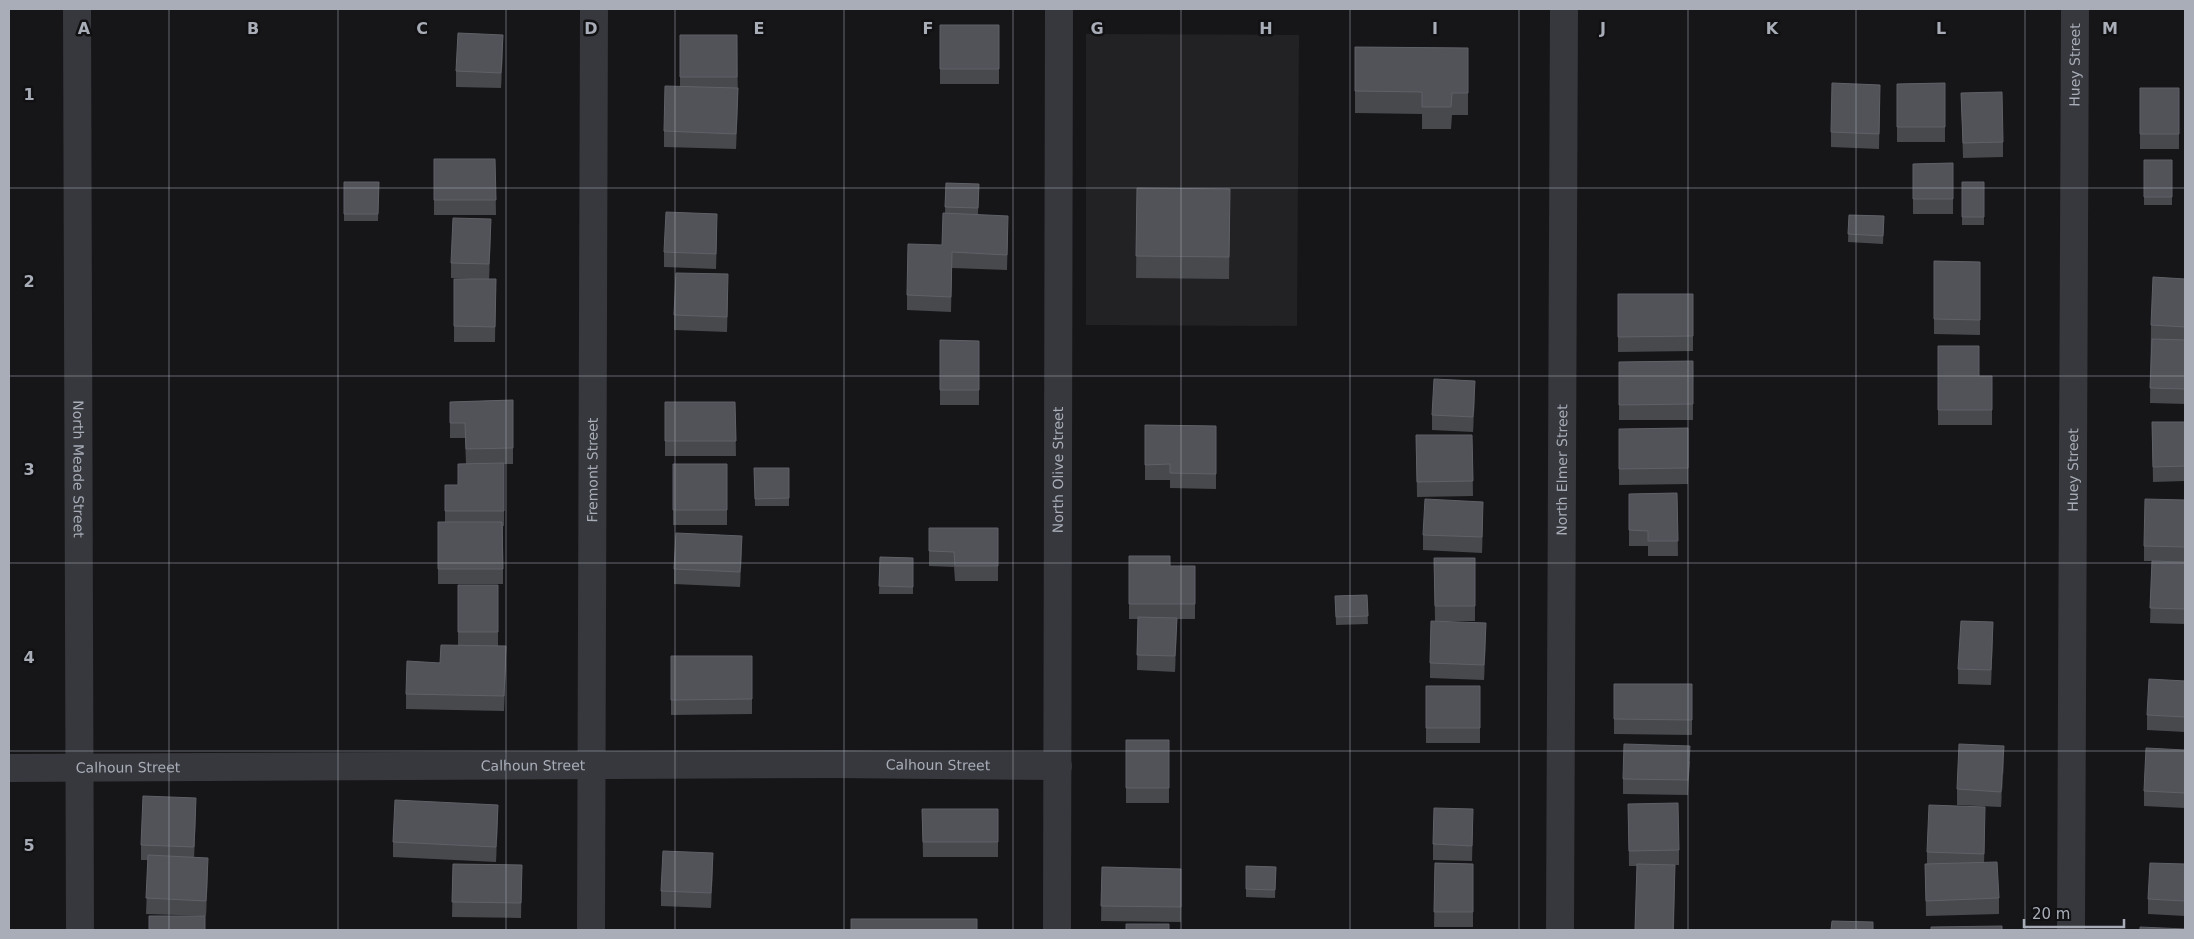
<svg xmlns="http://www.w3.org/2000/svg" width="2194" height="939" font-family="'DejaVu Sans',sans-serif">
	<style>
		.built { fill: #222225 }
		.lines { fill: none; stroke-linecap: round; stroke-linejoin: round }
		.minor { stroke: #37383d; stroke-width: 28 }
		.tertiary { stroke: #37383d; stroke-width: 28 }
		.wall { fill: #47494d }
		.shaded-wall { fill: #2f3033 }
		.building { fill: #525359; stroke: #5f6168 }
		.grid { fill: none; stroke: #a8adb8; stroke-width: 1; stroke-opacity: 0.55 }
		.labels { text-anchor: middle; stroke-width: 5; stroke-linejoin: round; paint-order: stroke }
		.street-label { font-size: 14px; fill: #a8adb8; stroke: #111113 }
		.grid-label { font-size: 16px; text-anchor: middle; font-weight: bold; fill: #a8adb8; stroke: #111113; stroke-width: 5; stroke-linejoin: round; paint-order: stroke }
	</style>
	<rect width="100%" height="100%" fill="#161618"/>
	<path class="built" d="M 1086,34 L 1299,35 L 1297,326 L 1086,325 Z"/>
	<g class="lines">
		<g class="minor">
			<path id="s1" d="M 77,9 L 80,930"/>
			<path id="s2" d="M 9,768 L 832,764 L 1058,766"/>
			<path id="s3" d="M 591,930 L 594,9"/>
			<path id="s4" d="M 1560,930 L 1564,9"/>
			<path id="s5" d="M 2071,930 L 2075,9"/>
		</g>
		<path class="tertiary" id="s6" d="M 1057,930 L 1059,9"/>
	</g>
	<path class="wall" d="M 940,25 L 999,25 L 999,84 L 940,84 Z
		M 680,35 L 737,35 L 738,103 L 736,149 L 664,147 L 664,131 L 680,86 Z
		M 1355,47 L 1468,48 L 1468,115 L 1452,115 L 1451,129 L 1422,129 L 1422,114 L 1355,113 Z
		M 503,50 L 501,88 L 456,87 L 456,71 Z
		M 1945,83 L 1945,142 L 1897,142 L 1897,84 Z
		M 2140,88 L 2179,88 L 2179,149 L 2140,149 Z
		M 1961,93 L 2003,142 L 2003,157 L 1963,158 Z
		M 1880,100 L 1879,149 L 1831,147 L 1831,132 Z
		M 434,159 L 495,159 L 496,215 L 434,215 Z
		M 2144,160 L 2172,160 L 2172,205 L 2144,205 Z
		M 1953,163 L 1953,214 L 1913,214 L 1913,164 Z
		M 344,182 L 379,182 L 378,221 L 344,221 Z
		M 1962,182 L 1984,182 L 1984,225 L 1962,225 Z
		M 946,183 L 979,184 L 978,214 L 1008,231 L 1007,270 L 952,268 L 951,312 L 907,310 L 907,295 L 942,245 L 945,213 Z
		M 1137,188 L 1230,211 L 1229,279 L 1136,278 Z
		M 1849,215 L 1884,216 L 1883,244 L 1848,242 Z
		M 717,229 L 716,269 L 664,267 L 664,252 Z
		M 491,234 L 489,279 L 496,279 L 495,342 L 454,342 L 454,279 L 470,279 L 451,278 L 451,263 Z
		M 1934,261 L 1980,262 L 1980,335 L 1934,334 Z
		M 2185,279 L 2185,404 L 2150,403 L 2151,325 Z
		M 728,289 L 727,332 L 674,330 L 674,315 Z
		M 1618,294 L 1693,294 L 1693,351 L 1618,352 Z
		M 940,340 L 979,341 L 979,405 L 940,405 Z
		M 1938,346 L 1979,376 L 1992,376 L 1992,425 L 1938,425 Z
		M 1693,361 L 1693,420 L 1619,420 L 1619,362 Z
		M 1475,396 L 1473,432 L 1432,430 L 1432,415 Z
		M 513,400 L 513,464 L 504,464 L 504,526 L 503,526 L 503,584 L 438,584 L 438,522 L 445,522 L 445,485 L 458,485 L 466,464 L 465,438 L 450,438 L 450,402 Z
		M 665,402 L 735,402 L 736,456 L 665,456 Z
		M 2152,422 L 2185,422 L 2185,481 L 2153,482 Z
		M 1145,425 L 1216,426 L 1216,489 L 1170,488 L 1170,480 L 1145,480 Z
		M 1688,428 L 1688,484 L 1619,485 L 1619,429 Z
		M 1416,435 L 1472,435 L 1473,496 L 1417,497 Z
		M 673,464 L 727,464 L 727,525 L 673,525 Z
		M 754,468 L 789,468 L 789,506 L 755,506 Z
		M 1677,493 L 1678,556 L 1648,556 L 1648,546 L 1629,546 L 1629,494 Z
		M 2185,500 L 2185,624 L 2150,623 L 2152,561 L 2144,561 L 2144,546 Z
		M 1483,517 L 1482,553 L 1423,550 L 1423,535 Z
		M 929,528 L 998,528 L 998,581 L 955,581 L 954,567 L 929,566 Z
		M 742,551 L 740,587 L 674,584 L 674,569 Z
		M 1129,556 L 1170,566 L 1195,566 L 1195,619 L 1177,619 L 1175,672 L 1137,670 L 1138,619 L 1129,619 Z
		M 880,557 L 913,558 L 913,594 L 879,594 Z
		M 1434,558 L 1475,558 L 1475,621 L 1435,621 L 1486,638 L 1484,680 L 1430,678 L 1430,663 L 1435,621 Z
		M 458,585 L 498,585 L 498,646 L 506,662 L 504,711 L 406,709 L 406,694 L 458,645 Z
		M 1367,595 L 1368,624 L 1336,625 L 1335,596 Z
		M 1993,637 L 1991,685 L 1958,684 L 1958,669 Z
		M 671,656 L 752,656 L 752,714 L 671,715 Z
		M 2185,681 L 2185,732 L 2147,730 L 2147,715 Z
		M 1614,684 L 1692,684 L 1692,735 L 1614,734 Z
		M 1426,686 L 1480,686 L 1480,743 L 1426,743 Z
		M 1126,740 L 1169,740 L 1169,803 L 1126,803 Z
		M 2185,750 L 2185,808 L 2144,806 L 2144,791 Z
		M 1690,761 L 1688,795 L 1623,794 L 1623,779 Z
		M 2004,761 L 2001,807 L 1957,805 L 1957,789 Z
		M 1628,804 L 1679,850 L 1679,865 L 1668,865 L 1675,881 L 1674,930 L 1635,930 L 1637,866 L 1629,866 Z
		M 922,809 L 998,809 L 998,857 L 923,857 Z
		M 196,813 L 194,857 L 208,873 L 206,916 L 146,914 L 148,860 L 141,860 L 141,845 Z
		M 498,820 L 496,862 L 393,857 L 393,842 Z
		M 1985,822 L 1984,862 L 1999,898 L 1999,914 L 1926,916 L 1925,864 L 1927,864 L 1927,852 Z
		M 1473,824 L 1472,861 L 1433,860 L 1433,844 Z
		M 1435,863 L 1473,864 L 1473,927 L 1434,927 Z
		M 453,864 L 522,865 L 521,918 L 452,917 Z
		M 2185,864 L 2185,916 L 2148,914 L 2148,899 Z
		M 1246,866 L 1276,867 L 1275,898 L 1246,897 Z
		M 1102,867 L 1181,869 L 1181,922 L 1101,921 Z
		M 713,868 L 711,908 L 661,906 L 661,891 Z"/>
	<path class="shaded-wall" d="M 503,35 L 503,50 L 501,88 L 501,73 Z
		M 738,88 L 738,103 L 736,149 L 736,134 Z
		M 717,214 L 717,229 L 716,269 L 716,254 Z
		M 491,219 L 491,234 L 489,280 L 489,264 Z
		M 728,274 L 728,289 L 727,332 L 727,317 Z
		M 1475,381 L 1475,396 L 1473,432 L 1473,417 Z
		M 1483,502 L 1483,517 L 1482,553 L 1482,537 Z
		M 742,536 L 742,551 L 740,587 L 740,572 Z
		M 1177,618 L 1177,634 L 1175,672 L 1175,656 Z
		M 1993,622 L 1993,637 L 1991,685 L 1991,670 Z
		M 1486,623 L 1486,638 L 1484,680 L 1484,665 Z
		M 2004,746 L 2004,761 L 2001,807 L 2001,792 Z
		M 196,798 L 196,813 L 194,863 L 194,847 Z
		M 498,805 L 498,820 L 496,862 L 496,847 Z
		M 1985,807 L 1985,822 L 1984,869 L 1984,854 Z
		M 713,853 L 713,868 L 711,908 L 711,893 Z
		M 208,858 L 208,873 L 206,916 L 206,901 Z"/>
	<path class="building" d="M 940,25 L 999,25 L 999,69 L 940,69 Z
		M 458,33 L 503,35 L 501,73 L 456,71 Z
		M 680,35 L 737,35 L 737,77 L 680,77 Z
		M 1355,47 L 1468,48 L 1468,93 L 1452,93 L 1451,107 L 1422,107 L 1422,92 L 1355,91 Z
		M 1832,83 L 1880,85 L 1879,134 L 1831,132 Z
		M 1945,83 L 1945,127 L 1897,127 L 1897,84 Z
		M 665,86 L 738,88 L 736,134 L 664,131 Z
		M 2140,88 L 2179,88 L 2179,134 L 2140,134 Z
		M 2002,92 L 2003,142 L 1963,143 L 1961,93 Z
		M 434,159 L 495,159 L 496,200 L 434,200 Z
		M 2144,160 L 2172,160 L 2172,197 L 2144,197 Z
		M 1953,163 L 1953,199 L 1913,199 L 1913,164 Z
		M 344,182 L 379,182 L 378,214 L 344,214 Z
		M 1962,182 L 1984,182 L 1984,217 L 1962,217 Z
		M 946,183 L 979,184 L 978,208 L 945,207 Z
		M 1137,188 L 1230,189 L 1229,257 L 1136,256 Z
		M 666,212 L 717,214 L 716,254 L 664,252 Z
		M 943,213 L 1008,216 L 1007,255 L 952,252 L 951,297 L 907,295 L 908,244 L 942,245 Z
		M 1849,215 L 1884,216 L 1883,236 L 1848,234 Z
		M 453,218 L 491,219 L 489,264 L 451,263 Z
		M 1934,261 L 1980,262 L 1980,320 L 1934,319 Z
		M 676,273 L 728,274 L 727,317 L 674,315 Z
		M 2153,277 L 2185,279 L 2185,327 L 2151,325 Z
		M 454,279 L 496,279 L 495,327 L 454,326 Z
		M 1618,294 L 1693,294 L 1693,336 L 1618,337 Z
		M 2152,339 L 2185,340 L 2185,389 L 2150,388 Z
		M 940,340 L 979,341 L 979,390 L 940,390 Z
		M 1938,346 L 1979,346 L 1979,376 L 1992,376 L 1992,410 L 1938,410 Z
		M 1693,361 L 1693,404 L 1619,405 L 1619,362 Z
		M 1434,379 L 1475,381 L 1473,417 L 1432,415 Z
		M 513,400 L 513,448 L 466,449 L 465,423 L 450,423 L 450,402 Z
		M 665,402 L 735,402 L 736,441 L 665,441 Z
		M 2152,422 L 2185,422 L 2185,466 L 2153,467 Z
		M 1145,425 L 1216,426 L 1216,474 L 1170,473 L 1170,464 L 1145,465 Z
		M 1688,428 L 1688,468 L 1619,469 L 1619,429 Z
		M 1416,435 L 1472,435 L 1473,481 L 1417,482 Z
		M 504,463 L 504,511 L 445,511 L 445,485 L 458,485 L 458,464 Z
		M 673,464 L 727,464 L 727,510 L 673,510 Z
		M 754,468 L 789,468 L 789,498 L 755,499 Z
		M 1677,493 L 1678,541 L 1648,541 L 1648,531 L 1629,530 L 1629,494 Z
		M 1425,499 L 1483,502 L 1482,537 L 1423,535 Z
		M 2145,499 L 2185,500 L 2185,547 L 2144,546 Z
		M 438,522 L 502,522 L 503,569 L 438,569 Z
		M 929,528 L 998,528 L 998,566 L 955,566 L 954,552 L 929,551 Z
		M 676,533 L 742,536 L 740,572 L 674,569 Z
		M 1129,556 L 1170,556 L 1170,566 L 1195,566 L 1195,604 L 1129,604 Z
		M 880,557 L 913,558 L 913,587 L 879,586 Z
		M 1434,558 L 1475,558 L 1475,606 L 1435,606 Z
		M 2152,561 L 2185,562 L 2185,609 L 2150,608 Z
		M 458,585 L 498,585 L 498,632 L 458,632 Z
		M 1367,595 L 1368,616 L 1336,617 L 1335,596 Z
		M 1138,617 L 1177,618 L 1175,656 L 1137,655 Z
		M 1431,621 L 1486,623 L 1484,665 L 1430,663 Z
		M 1961,621 L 1993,622 L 1991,670 L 1958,669 Z
		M 441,645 L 506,646 L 504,696 L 406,694 L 407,661 L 440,663 Z
		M 671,656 L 752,656 L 752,699 L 671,700 Z
		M 2149,679 L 2185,681 L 2185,717 L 2147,715 Z
		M 1614,684 L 1692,684 L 1692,720 L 1614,719 Z
		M 1426,686 L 1480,686 L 1480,728 L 1426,728 Z
		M 1126,740 L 1169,740 L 1169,788 L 1126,788 Z
		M 1624,744 L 1690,746 L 1688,780 L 1623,779 Z
		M 1959,744 L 2004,746 L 2001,792 L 1957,789 Z
		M 2146,748 L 2185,750 L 2185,793 L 2144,791 Z
		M 143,796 L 196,798 L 194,847 L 141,845 Z
		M 395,800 L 498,805 L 496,847 L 393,842 Z
		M 1678,803 L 1679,850 L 1629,851 L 1628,804 Z
		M 1929,805 L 1985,807 L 1984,854 L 1927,852 Z
		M 1434,808 L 1473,809 L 1472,846 L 1433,844 Z
		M 922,809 L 998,809 L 998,842 L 923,842 Z
		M 663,851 L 713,853 L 711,893 L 661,891 Z
		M 148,855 L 208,858 L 206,901 L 146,898 Z
		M 1997,862 L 1999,898 L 1926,901 L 1925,864 Z
		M 1435,863 L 1473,864 L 1473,912 L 1434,912 Z
		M 2150,863 L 2185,864 L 2185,901 L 2148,899 Z
		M 453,864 L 522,865 L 521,903 L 452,902 Z
		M 1637,864 L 1675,865 L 1673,930 L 1635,930 Z
		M 1246,866 L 1276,867 L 1275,890 L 1246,889 Z
		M 1102,867 L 1181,869 L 1181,907 L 1101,906 Z
		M 149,916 L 205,916 L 205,930 L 149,930 Z
		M 851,919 L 977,919 L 977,930 L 851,930 Z
		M 1832,921 L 1873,922 L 1873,930 L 1831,930 Z
		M 1126,924 L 1169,924 L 1169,930 L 1126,930 Z
		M 2002,926 L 2002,930 L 1931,930 L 1931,927 Z
		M 2140,927 L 2185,929 L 2185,930 L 2140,930 Z"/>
	<path class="grid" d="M 169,9 L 169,930M 338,9 L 338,930M 506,9 L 506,930M 675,9 L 675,930M 844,9 L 844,930M 1013,9 L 1013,930M 1181,9 L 1181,930M 1350,9 L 1350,930M 1519,9 L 1519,930M 1688,9 L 1688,930M 1856,9 L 1856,930M 2025,9 L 2025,930M 9,188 L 2185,188M 9,376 L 2185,376M 9,563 L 2185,563M 9,751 L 2185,751"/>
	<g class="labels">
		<g class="street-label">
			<text dy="5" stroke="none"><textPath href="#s5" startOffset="865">Huey Street</textPath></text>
			<text dy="5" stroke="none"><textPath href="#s1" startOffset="460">North Meade Street</textPath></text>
			<text dy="5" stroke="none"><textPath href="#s4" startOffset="460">North Elmer Street</textPath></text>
			<text dy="5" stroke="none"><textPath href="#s5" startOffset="460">Huey Street</textPath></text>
			<text dy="5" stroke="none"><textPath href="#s3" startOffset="460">Fremont Street</textPath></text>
			<text dy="5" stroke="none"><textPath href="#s6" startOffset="460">North Olive Street</textPath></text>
			<text dy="5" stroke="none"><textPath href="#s2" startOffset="929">Calhoun Street</textPath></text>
			<text dy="5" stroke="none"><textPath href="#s2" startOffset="524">Calhoun Street</textPath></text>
			<text dy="5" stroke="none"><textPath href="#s2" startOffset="119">Calhoun Street</textPath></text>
		</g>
	</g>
	<g class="grid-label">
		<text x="84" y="34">A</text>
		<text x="253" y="34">B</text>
		<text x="422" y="34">C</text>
		<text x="591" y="34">D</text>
		<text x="759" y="34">E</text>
		<text x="928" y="34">F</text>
		<text x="1097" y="34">G</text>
		<text x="1266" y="34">H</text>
		<text x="1435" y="34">I</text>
		<text x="1603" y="34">J</text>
		<text x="1772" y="34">K</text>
		<text x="1941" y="34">L</text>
		<text x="2110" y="34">M</text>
		<text x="29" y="100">1</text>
		<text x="29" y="287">2</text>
		<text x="29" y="475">3</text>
		<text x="29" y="663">4</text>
		<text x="29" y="851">5</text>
	</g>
	<rect width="2194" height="939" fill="none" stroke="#a8adb8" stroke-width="20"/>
	<path d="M2024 919v8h100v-8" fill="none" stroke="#a8adb8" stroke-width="2.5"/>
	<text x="2032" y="919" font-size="15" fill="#a8adb8" stroke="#111113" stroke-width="4" paint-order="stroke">20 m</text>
</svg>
